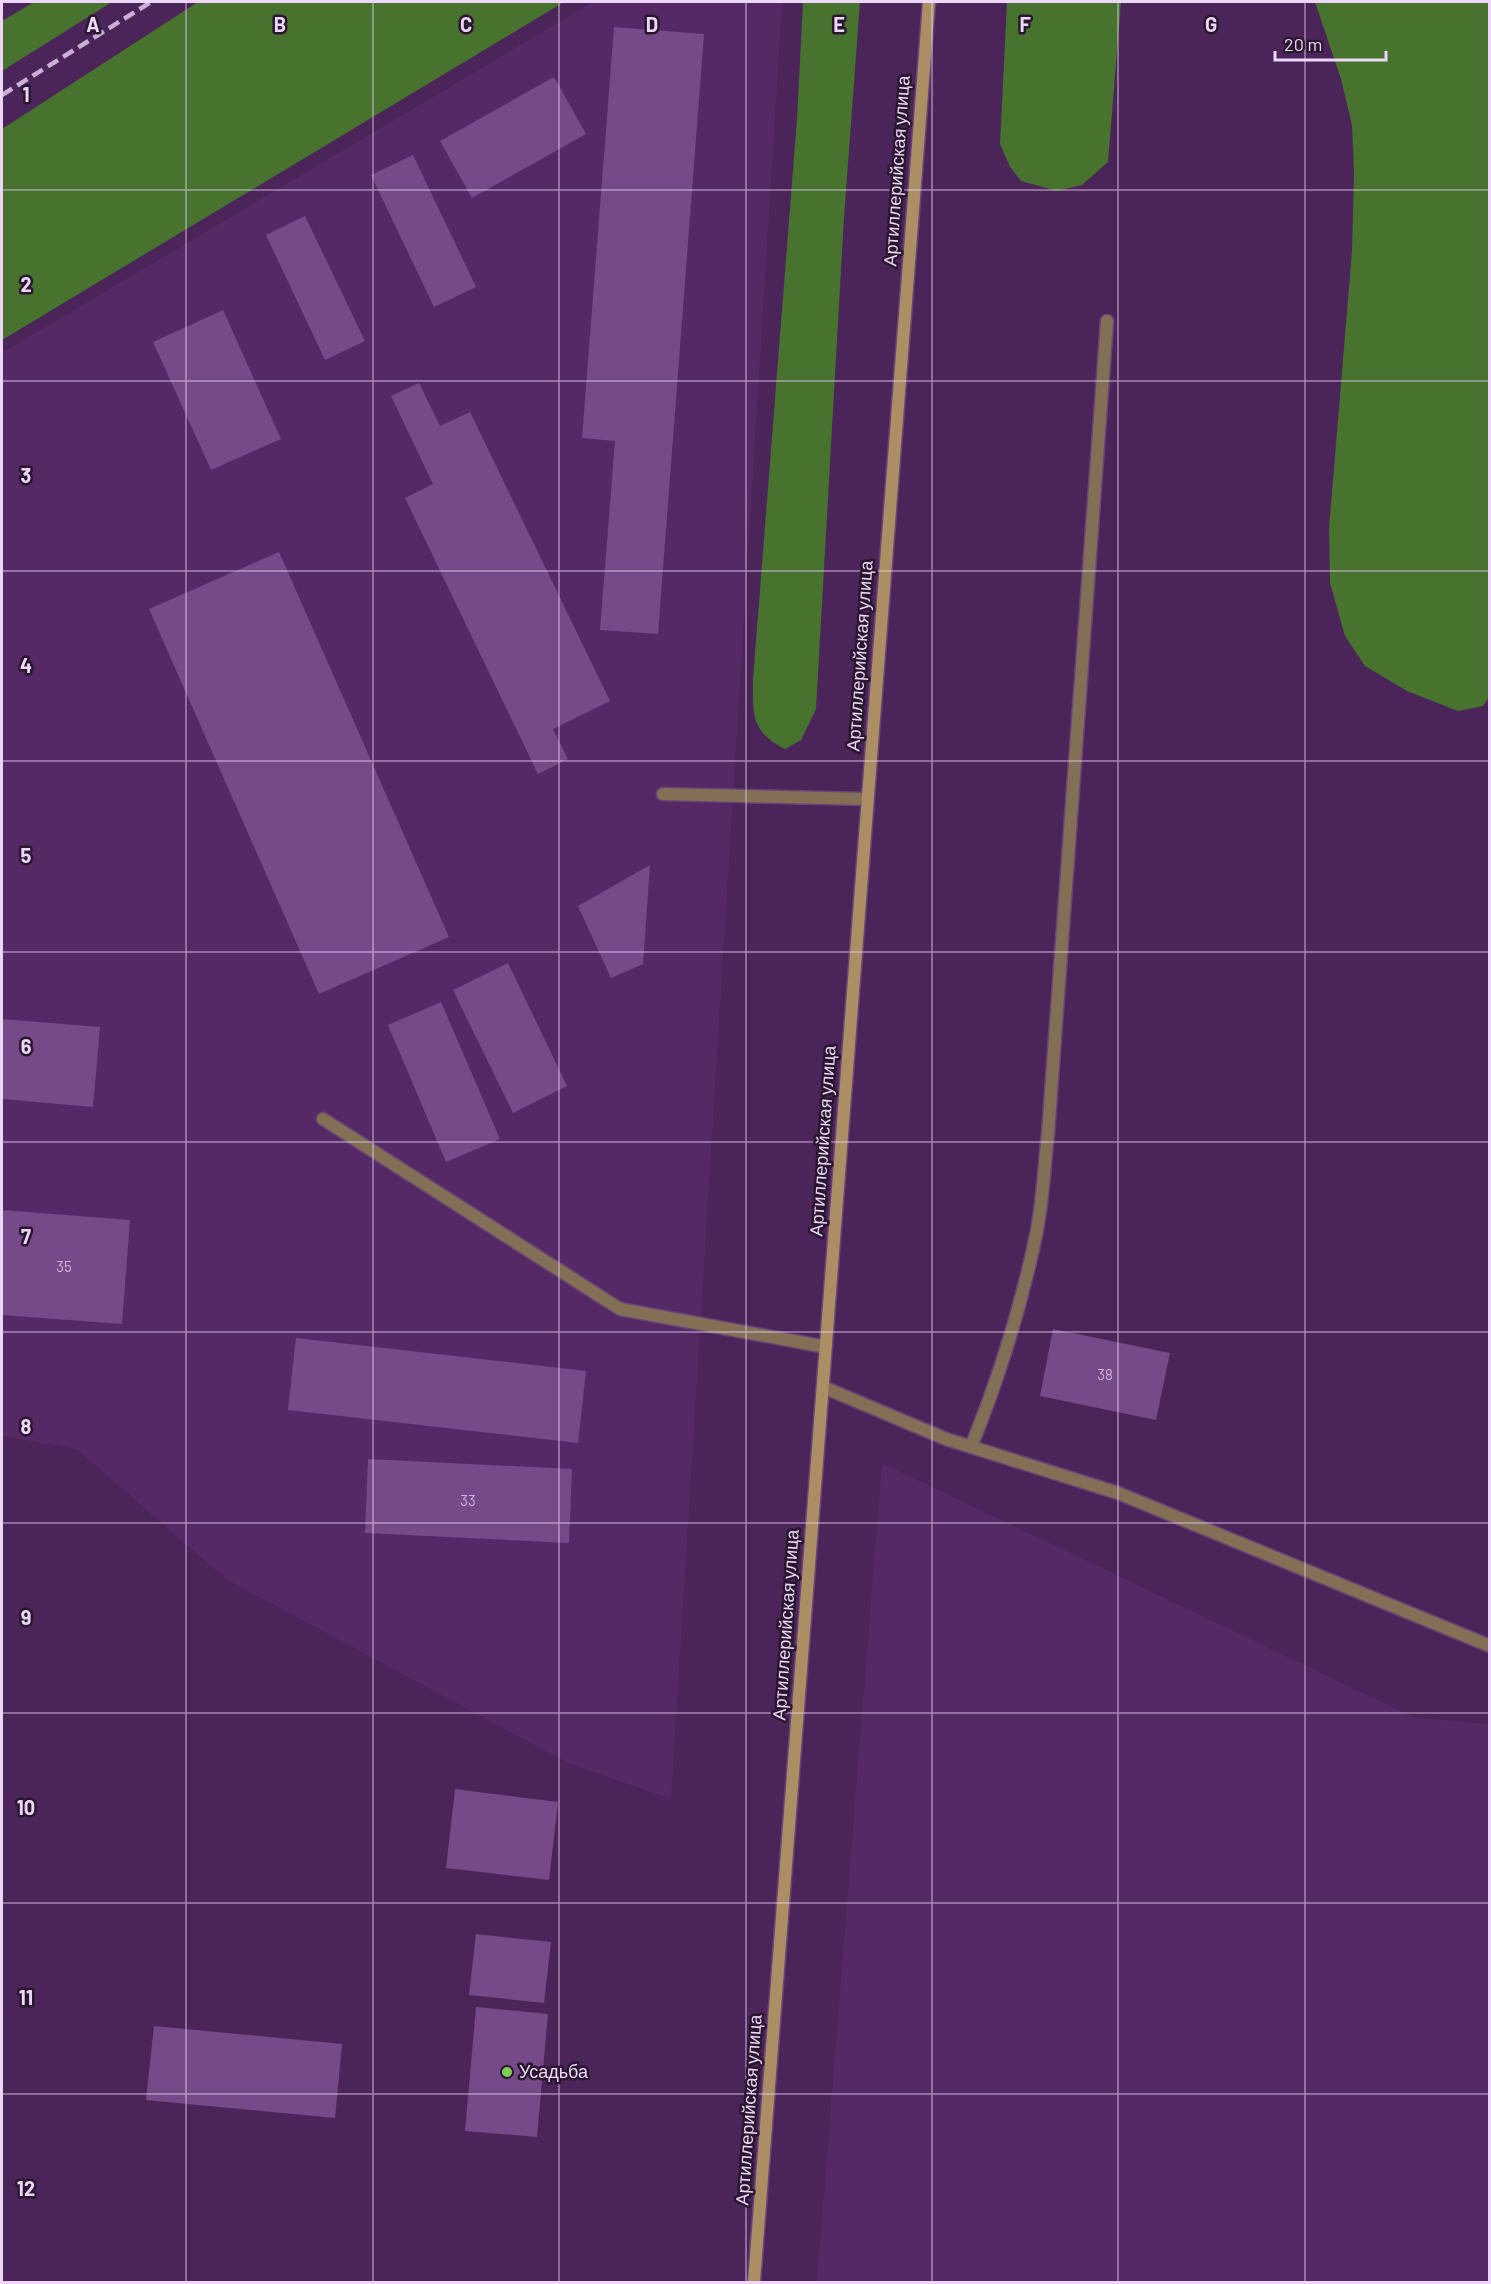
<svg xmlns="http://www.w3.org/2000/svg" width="1491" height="2284" font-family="Barlow,sans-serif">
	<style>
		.built { fill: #552966 }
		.forest { fill: #47732f }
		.building { fill: #764988 }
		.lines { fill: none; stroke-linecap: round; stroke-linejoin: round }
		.service-casing { stroke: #684476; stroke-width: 15 }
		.secondary-casing { stroke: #684476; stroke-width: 15 }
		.service { stroke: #826f55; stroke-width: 12 }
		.secondary { stroke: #ab8e64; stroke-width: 12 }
		.rail { stroke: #cbb0d6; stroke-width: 4.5; stroke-dasharray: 12 6; stroke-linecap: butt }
		.grid { fill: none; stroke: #edd6f7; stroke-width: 1.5; stroke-opacity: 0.55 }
		.poi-dot { fill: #7fd052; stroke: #28172f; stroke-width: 2 }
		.labels { text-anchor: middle; stroke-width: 5; stroke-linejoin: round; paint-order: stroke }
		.number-label { font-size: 15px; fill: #cfb3db }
		.street-label { font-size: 18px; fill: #edd6f7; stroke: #28172f }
		.poi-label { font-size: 18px; fill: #edd6f7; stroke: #28172f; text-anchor: start }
		.grid-label { font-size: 20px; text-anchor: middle; font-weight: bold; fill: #edd6f7; stroke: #28172f; stroke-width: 5; stroke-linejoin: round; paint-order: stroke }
	</style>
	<rect width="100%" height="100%" fill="#4b245a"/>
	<path class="built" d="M 593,2 L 782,2 L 671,1799 L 568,1763 L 226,1579 L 77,1449 L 2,1436 L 2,353 Z
		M 882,1463 L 1415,1718 L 1489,1724 L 1489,2282 L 817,2282 Z"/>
	<path class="forest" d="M 34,2 L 112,2 L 2,71 L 2,21 Z
		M 198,2 L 564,2 L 2,340 L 2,129 Z
		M 803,2 L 860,2 L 844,217 L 816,709 L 801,740 L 785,749 C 750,731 753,714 753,679 L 797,119 Z
		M 1007,2 L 1121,2 L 1108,162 L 1082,185 L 1057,191 L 1021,181 L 1010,167 L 1000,144 Z
		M 1315,2 L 1489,2 L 1490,696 L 1483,706 L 1458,711 L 1407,691 L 1365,666 L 1345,636 L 1330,583 L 1329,528 L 1352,251 L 1354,173 L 1352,125 L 1341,79 Z"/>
	<path class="building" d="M 614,27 L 704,34 L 658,634 L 600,630 L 615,441 L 582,438 Z
		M 554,77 L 586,134 L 472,198 L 440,141 Z
		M 413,155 L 476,287 L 434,307 L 371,175 Z
		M 305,216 L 365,341 L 325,360 L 266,235 Z
		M 223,310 L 281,439 L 211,470 L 153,342 Z
		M 419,383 L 440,426 L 470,412 L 610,701 L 553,729 L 568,759 L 538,774 L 405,498 L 433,484 L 391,396 Z
		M 279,552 L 449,937 L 319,994 L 149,609 Z
		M 650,865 L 643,964 L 611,978 L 578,906 Z
		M 508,963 L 567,1086 L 513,1113 L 453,990 Z
		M 441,1002 L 500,1139 L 446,1162 L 388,1025 Z
		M 2,1019 L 100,1027 L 93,1107 L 2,1099 Z
		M 2,1210 L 130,1220 L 122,1324 L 2,1315 Z
		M 1053,1329 L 1170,1353 L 1156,1420 L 1040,1396 Z
		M 296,1338 L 586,1371 L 578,1443 L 288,1410 Z
		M 368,1459 L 572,1469 L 569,1543 L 365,1533 Z
		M 455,1789 L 558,1802 L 549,1880 L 446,1868 Z
		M 476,1934 L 551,1942 L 544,2003 L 469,1995 Z
		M 476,2007 L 548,2014 L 537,2137 L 465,2131 Z
		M 154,2026 L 342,2044 L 335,2118 L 146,2100 Z"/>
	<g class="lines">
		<defs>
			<path id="service" d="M 663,794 L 867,799
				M 323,1119 L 620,1309 L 826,1347
				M 823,1387 L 946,1439 L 1118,1493 L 1490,1646
				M 971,1447 C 999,1378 1021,1307 1036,1235 C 1043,1202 1044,1167 1048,1134 L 1107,321"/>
			<path id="secondary" d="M 754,2282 L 929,2"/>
		</defs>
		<use href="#service" class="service-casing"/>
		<use href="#secondary" class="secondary-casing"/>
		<use href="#service" class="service"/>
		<use href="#secondary" class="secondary"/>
		<path class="rail" d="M 2,95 L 151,2"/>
	</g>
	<path class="grid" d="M 186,2 L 186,2282M 373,2 L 373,2282M 559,2 L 559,2282M 746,2 L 746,2282M 932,2 L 932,2282M 1118,2 L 1118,2282M 1305,2 L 1305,2282M 2,190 L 1490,190M 2,381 L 1490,381M 2,571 L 1490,571M 2,761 L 1490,761M 2,952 L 1490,952M 2,1142 L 1490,1142M 2,1332 L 1490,1332M 2,1523 L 1490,1523M 2,1713 L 1490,1713M 2,1903 L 1490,1903M 2,2094 L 1490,2094"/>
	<circle class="poi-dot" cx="507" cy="2072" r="6"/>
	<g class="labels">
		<g class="number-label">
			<text x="64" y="1272">35</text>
			<text x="1105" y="1380">38</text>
			<text x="468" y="1506">33</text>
		</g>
		<g class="street-label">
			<text transform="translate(897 171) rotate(-86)" y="6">Артиллерийская улица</text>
			<text transform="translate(860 656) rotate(-86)" y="6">Артиллерийская улица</text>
			<text transform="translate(823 1141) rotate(-86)" y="6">Артиллерийская улица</text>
			<text transform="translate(786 1625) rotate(-86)" y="6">Артиллерийская улица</text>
			<text transform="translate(749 2110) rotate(-86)" y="6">Артиллерийская улица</text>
		</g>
		<g class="poi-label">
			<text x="519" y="2078">Усадьба</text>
		</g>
	</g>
	<g class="grid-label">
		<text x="93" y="32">A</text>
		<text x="280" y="32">B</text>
		<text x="466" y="32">C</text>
		<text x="652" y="32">D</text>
		<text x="839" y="32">E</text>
		<text x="1025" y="32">F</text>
		<text x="1211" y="32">G</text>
		<text x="26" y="102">1</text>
		<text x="26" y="292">2</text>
		<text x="26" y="483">3</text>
		<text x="26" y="673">4</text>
		<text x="26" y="863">5</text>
		<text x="26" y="1054">6</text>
		<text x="26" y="1244">7</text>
		<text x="26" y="1434">8</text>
		<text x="26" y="1625">9</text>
		<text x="26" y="1815">10</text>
		<text x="26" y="2005">11</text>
		<text x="26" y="2196">12</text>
	</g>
	<rect width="1491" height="2284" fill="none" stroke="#edd6f7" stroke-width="6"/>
	<path d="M1275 51v9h111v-9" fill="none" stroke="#edd6f7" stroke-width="3"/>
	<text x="1284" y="51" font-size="18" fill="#edd6f7" stroke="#28172f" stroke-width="4.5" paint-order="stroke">20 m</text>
</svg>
